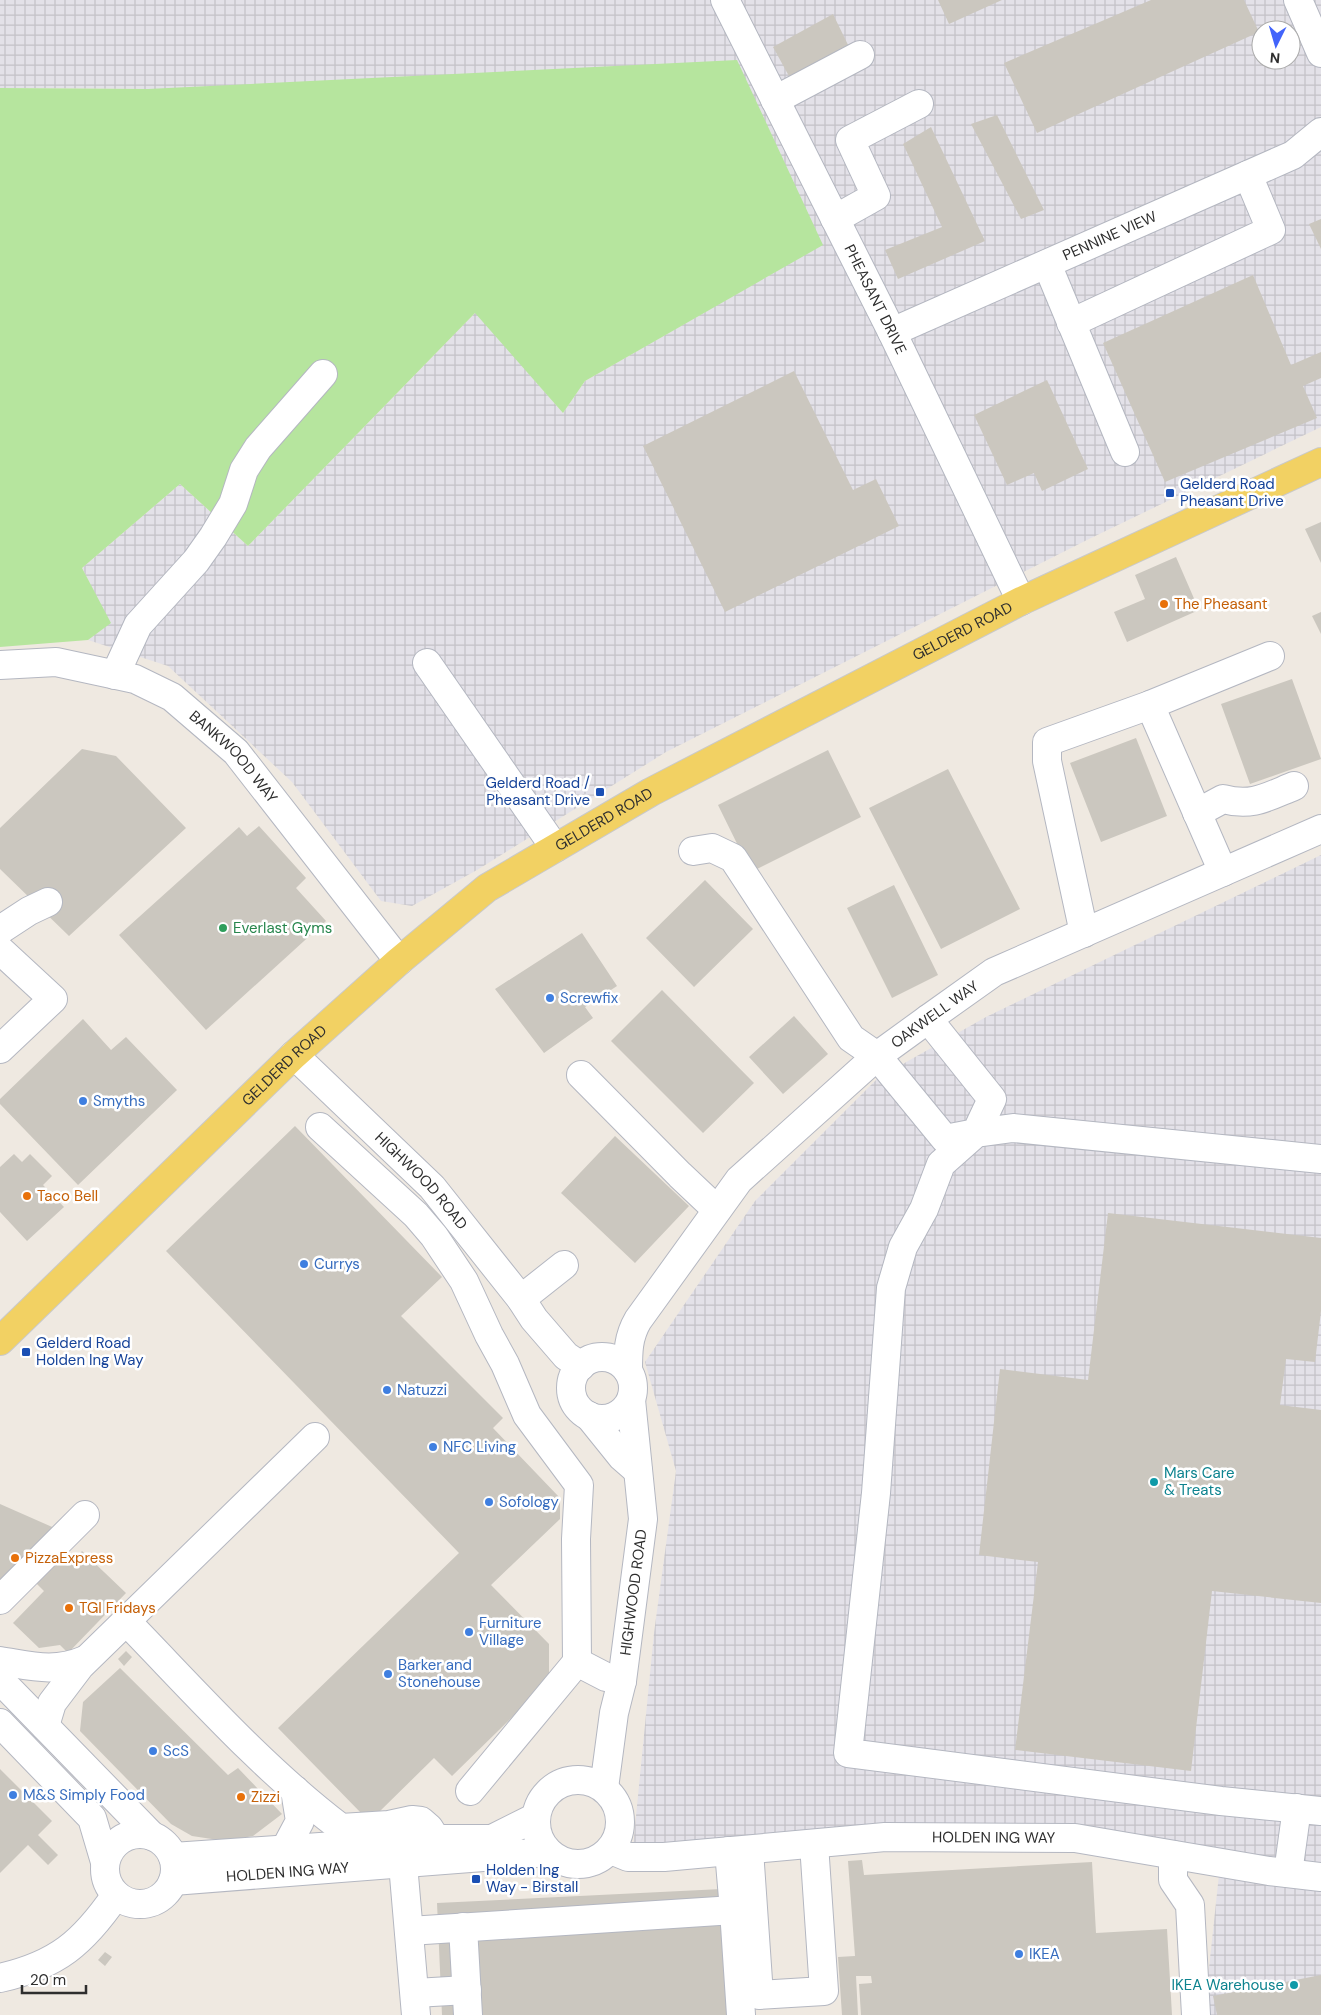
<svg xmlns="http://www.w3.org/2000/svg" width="1321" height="2015" font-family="'DM Sans',sans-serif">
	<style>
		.industrial { fill: url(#industrial-grid); fill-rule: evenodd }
		.grass { fill: #b6e59e }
		.building { fill: #cbc7bf }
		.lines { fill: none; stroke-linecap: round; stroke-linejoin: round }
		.minor-casing { stroke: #b4b7c1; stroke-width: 30 }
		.major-casing { stroke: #c9c9c9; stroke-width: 30 }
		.minor { stroke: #fff; stroke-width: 28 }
		.major { stroke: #f2d163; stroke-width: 28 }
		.transit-dot { fill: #1a4fb4; stroke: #fff; stroke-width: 2 }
		.food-dot { fill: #e8710a; stroke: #fff; stroke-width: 2 }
		.leisure-dot { fill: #2e9e5b; stroke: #fff; stroke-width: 2 }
		.shop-dot { fill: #3f7fe0; stroke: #fff; stroke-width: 2 }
		.culture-dot { fill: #0f9aa8; stroke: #fff; stroke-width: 2 }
		.labels { text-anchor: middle; stroke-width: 5; stroke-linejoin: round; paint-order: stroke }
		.street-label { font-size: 15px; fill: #2e2e2e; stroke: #fff }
		.transit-label { font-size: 15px; fill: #164399; stroke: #fff; text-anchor: start }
		.food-label { font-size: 15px; fill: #c56008; stroke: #fff; text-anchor: start }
		.leisure-label { font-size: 15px; fill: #27864d; stroke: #fff; text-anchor: start }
		.shop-label { font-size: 15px; fill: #366cbe; stroke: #fff; text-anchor: start }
		.culture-label { font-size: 15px; fill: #0d838f; stroke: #fff; text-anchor: start }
	</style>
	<defs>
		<pattern id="industrial-grid" width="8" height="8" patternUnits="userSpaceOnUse" patternTransform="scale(1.25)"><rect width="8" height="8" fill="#e3e1e8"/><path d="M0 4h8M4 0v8" fill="none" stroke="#c3c1c7"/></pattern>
	</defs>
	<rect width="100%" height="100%" fill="#efe9e1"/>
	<path class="industrial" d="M 0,0 L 1321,0 L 1321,427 L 1089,539 L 666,752 L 477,870 L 412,906 L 381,901 L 292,782 L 168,666 L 88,640 L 110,623 L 82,568 L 180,484 L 248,546 L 476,312 L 563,413 L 585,381 L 822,245 L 148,89 L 0,88 ZM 1261,30 L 1291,30 L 1291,60 L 1261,60 Z
		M 1321,855 L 1321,2015 L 1204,2015 L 1220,1865 L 1045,1838 L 631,1867 L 654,1633 L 676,1471 L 645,1362 L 755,1201 L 878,1078 L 986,1017 Z"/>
	<path class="grass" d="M 737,60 L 823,245 L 585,381 L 563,413 L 475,313 L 248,546 L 180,484 L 82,568 L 111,623 L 88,640 L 0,647 L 0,88 L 148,89 Z"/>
	<path class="building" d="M 938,0 L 1002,0 L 949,24 Z
		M 1151,0 L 1244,0 L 1259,32 L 1037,133 L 1004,63 Z
		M 833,14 L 850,49 L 790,78 L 773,47 Z
		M 997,115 L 1044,210 L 1021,219 L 971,124 Z
		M 931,127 L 985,241 L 898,279 L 885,250 L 942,227 L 903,144 Z
		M 1321,219 L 1321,249 L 1309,224 Z
		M 1253,275 L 1291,365 L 1321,352 L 1321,378 L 1303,386 L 1317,418 L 1165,482 L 1103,343 Z
		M 794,371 L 853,490 L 876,479 L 899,526 L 725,612 L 643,446 Z
		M 1047,380 L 1088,469 L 1042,491 L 1034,473 L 1007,485 L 974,415 Z
		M 1321,522 L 1321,563 L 1305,529 Z
		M 1176,557 L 1199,610 L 1127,642 L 1114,612 L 1145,599 L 1135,575 Z
		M 1321,612 L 1321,634 L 1312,616 Z
		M 1292,679 L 1321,759 L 1250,784 L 1221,704 Z
		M 1136,738 L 1167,816 L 1101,842 L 1070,763 Z
		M 82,749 L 116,756 L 186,828 L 69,936 L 0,869 L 0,828 Z
		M 828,750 L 861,817 L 751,872 L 718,805 Z
		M 948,769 L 1020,909 L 941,949 L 869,808 Z
		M 259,826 L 306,878 L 296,888 L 326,921 L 206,1030 L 119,935 L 239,827 L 247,836 Z
		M 705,880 L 753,929 L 694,987 L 646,938 Z
		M 894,885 L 938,975 L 892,998 L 847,908 Z
		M 582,933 L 617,986 L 585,1007 L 593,1018 L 544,1053 L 495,989 Z
		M 662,990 L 754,1083 L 703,1133 L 611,1041 Z
		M 794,1016 L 828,1054 L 783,1094 L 749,1057 Z
		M 83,1019 L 111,1050 L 126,1037 L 177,1090 L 78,1185 L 0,1104 L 0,1099 Z
		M 295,1126 L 442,1277 L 401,1316 L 503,1418 L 493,1428 L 560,1498 L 560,1519 L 491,1585 L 549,1644 L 549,1681 L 452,1776 L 434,1758 L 377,1814 L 362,1814 L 278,1728 L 459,1553 L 166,1251 Z
		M 615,1136 L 689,1206 L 635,1263 L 561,1193 Z
		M 14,1154 L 22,1162 L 30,1154 L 52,1176 L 43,1185 L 64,1207 L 27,1241 L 0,1212 L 0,1167 Z
		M 1108,1213 L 1321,1238 L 1321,1311 L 1315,1362 L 1286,1359 L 1280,1405 L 1321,1410 L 1321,1603 L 1212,1591 L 1191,1771 L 1015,1750 L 1038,1562 L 979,1555 L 1000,1369 L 1088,1380 Z
		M 0,1504 L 59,1530 L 0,1586 Z
		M 82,1551 L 126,1593 L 68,1653 L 60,1645 L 39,1648 L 13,1623 L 44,1591 L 33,1580 L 60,1552 L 71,1563 Z
		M 126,1651 L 132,1657 L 124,1666 L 118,1659 Z
		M 120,1668 L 228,1775 L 238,1768 L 282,1814 L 253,1836 L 225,1841 L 192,1836 L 171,1824 L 80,1731 L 83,1702 Z
		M 0,1769 L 52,1821 L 38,1835 L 58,1855 L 48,1865 L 28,1845 L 0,1873 Z
		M 862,1860 L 864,1875 L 1092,1862 L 1096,1933 L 1167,1929 L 1172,2015 L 861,2015 L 859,1984 L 872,1983 L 871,1976 L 856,1976 L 858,2015 L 842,2015 L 838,1957 L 855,1956 L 848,1861 Z
		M 742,1888 L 751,2015 L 442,2015 L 437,1903 Z
		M 105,1952 L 112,1957 L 105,1966 L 98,1960 Z
		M 1321,1975 L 1321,2015 L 1217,2015 L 1213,1996 Z"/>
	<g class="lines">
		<defs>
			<g id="minor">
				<path id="s1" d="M 725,0 L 892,332 L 1021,601"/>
				<path d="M 1298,0 L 1321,53"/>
				<path d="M 775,100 L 860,55"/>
				<path d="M 835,219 L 876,196 L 850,140 L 919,104"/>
				<path d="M 1047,264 L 1125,452"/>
				<path d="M 1071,323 L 1271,230 L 1248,175"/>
				<path id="s2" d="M 892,332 L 1293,155 L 1321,132"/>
				<path d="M 427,663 L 555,848"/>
				<path id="s3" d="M 0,665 L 56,662 L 135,679 L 172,697 L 236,752 L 399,961"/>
				<path d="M 115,675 L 138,625 L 196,561 L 213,537 L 233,504 L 244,470 L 258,448 L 323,374"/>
				<path d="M 1150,705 L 1223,872"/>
				<path d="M 1197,813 L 1223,799 C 1252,807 1267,797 1294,786"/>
				<path d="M 693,851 L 712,848 L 733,858 L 851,1038 L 877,1056 L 945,1139 L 976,1133 L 992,1099 L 928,1019"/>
				<path d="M 0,930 L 29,911 L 48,902"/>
				<path d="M 1084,933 L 1047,761 L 1047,742 L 1150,705 L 1270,656"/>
				<path d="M 0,950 L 53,999 L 0,1049"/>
				<path id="s4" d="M 294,1055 L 432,1187 L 521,1299 L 534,1319 L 566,1356 L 581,1366"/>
				<path d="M 581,1075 L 680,1175 L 717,1210"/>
				<path d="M 320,1127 L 416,1215 L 434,1236 L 464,1281 L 489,1335 L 505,1364 L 527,1415 L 579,1485 L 576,1539 L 577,1662"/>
				<path d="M 1321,1159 L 1013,1128 L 976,1133 L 941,1164 L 924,1209 L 903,1247 L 891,1288 L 876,1493 L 848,1753 L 1221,1801 L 1321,1811"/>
				<path d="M 521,1299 L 564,1265"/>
				<circle cx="602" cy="1388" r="31"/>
				<path id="s5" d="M 628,1371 C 628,1352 628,1337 638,1320 L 739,1180 L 877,1056 L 928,1019 L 994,972 L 1321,829"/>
				<path d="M 589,1416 L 622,1457 L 638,1471"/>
				<path d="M 0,1600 L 85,1515"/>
				<path d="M 126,1621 C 195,1692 262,1768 341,1828 L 389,1825 L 412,1820 L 421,1821 L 429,1828 L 436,1839"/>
				<path d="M 0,1661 C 32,1666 54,1673 85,1660"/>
				<path d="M 0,1680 L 152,1836"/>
				<path d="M 0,1723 L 92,1818 L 105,1862"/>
				<path d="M 45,1726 L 52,1703 L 80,1666 L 315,1437"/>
				<circle cx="578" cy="1822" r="42"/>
				<path id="s6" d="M 604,1788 L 614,1713 L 622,1681 L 643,1519 L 631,1400"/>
				<path d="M 470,1791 L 577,1662 L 606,1677 L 622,1681"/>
				<circle cx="140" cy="1869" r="35"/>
				<path id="s7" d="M 611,1850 L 628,1857 L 664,1857 L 885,1837 L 1075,1838 L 1269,1871 L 1321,1877"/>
				<path d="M 749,1850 L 759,1995 L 824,1991 L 814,1844"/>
				<path d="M 284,1851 L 300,1821 L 295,1790"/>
				<path d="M 392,1855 L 402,1858 L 403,1864 L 416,2015"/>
				<path d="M 1173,1855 L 1173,1880 L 1190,1905 L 1196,2015"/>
				<path d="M 173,1857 L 436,1839 L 492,1839 L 536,1817"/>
				<path d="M 1288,1873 L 1297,1808"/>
				<path id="s8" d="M 173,1881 L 548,1852"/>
				<path d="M 734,1910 L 741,2015"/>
				<path d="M 463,1927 L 468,2015"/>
				<path d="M 409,1931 L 734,1910 L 729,1851"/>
				<path d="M 0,1978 C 57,1965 83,1943 116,1895"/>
				<path d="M 415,1993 L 467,1990"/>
			</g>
			<g id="major">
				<path id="s9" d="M 0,1341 L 294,1055 L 399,961 L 487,888 L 651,792 L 1021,601 L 1321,462"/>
			</g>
		</defs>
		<use href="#minor" class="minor-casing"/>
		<use href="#major" class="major-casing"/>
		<use href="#minor" class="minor"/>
		<use href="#major" class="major"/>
	</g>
	<g class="transit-dot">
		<rect x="1165" y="488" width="10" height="10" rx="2.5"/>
		<rect x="595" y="787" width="10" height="10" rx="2.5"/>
		<rect x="21" y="1347" width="10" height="10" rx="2.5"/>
		<rect x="471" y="1874" width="10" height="10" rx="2.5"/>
	</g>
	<g class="food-dot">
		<circle cx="1164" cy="604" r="5"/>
		<circle cx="27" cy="1196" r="5"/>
		<circle cx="15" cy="1558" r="5"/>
		<circle cx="69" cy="1608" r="5"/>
		<circle cx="241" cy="1797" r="5"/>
	</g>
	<circle class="leisure-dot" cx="223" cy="928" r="5"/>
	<g class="shop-dot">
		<circle cx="550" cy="998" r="5"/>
		<circle cx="83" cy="1101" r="5"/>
		<circle cx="304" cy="1264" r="5"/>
		<circle cx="387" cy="1390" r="5"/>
		<circle cx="433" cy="1447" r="5"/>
		<circle cx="489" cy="1502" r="5"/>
		<circle cx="469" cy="1632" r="5"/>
		<circle cx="388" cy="1674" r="5"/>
		<circle cx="153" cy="1751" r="5"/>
		<circle cx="13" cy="1795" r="5"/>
		<circle cx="1019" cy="1954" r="5"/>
	</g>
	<g class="culture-dot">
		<circle cx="1154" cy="1482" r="5"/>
		<circle cx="1294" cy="1985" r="5"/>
	</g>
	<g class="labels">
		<g class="street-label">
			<text dy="5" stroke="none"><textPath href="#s2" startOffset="238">PENNINE VIEW</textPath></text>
			<text dy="5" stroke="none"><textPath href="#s1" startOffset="335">PHEASANT DRIVE</textPath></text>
			<text dy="5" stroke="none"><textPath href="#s9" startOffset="1206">GELDERD ROAD</textPath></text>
			<text dy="5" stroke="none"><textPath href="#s3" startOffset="264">BANKWOOD WAY</textPath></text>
			<text dy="5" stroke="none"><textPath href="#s9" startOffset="801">GELDERD ROAD</textPath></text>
			<text dy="5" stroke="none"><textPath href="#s5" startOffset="482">OAKWELL WAY</textPath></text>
			<text dy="5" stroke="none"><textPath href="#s9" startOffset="396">GELDERD ROAD</textPath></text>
			<text dy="5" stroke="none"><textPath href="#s4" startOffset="179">HIGHWOOD ROAD</textPath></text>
			<text dy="5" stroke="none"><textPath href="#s6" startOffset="198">HIGHWOOD ROAD</textPath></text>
			<text dy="5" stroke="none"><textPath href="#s7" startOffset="385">HOLDEN ING WAY</textPath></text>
			<text dy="5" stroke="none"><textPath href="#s8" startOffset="115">HOLDEN ING WAY</textPath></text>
		</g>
		<g class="transit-label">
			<text x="1180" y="489">Gelderd Road<tspan x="1180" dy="17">Pheasant Drive</tspan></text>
			<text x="590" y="788" text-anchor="end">Gelderd Road /<tspan x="590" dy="17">Pheasant Drive</tspan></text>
			<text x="36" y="1348">Gelderd Road<tspan x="36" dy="17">Holden Ing Way</tspan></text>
			<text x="486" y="1875">Holden Ing<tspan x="486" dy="17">Way - Birstall</tspan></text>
		</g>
		<g class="food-label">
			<text x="1174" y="609">The Pheasant</text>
			<text x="37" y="1201">Taco Bell</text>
			<text x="25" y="1563">PizzaExpress</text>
			<text x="79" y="1613">TGI Fridays</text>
			<text x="251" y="1802">Zizzi</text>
		</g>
		<g class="leisure-label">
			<text x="233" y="933">Everlast Gyms</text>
		</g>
		<g class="shop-label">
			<text x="560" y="1003">Screwfix</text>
			<text x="93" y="1106">Smyths</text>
			<text x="314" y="1269">Currys</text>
			<text x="397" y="1395">Natuzzi</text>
			<text x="443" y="1452">NFC Living</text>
			<text x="499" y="1507">Sofology</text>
			<text x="479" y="1628">Furniture<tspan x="479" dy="17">Village</tspan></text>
			<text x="398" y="1670">Barker and<tspan x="398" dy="17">Stonehouse</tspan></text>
			<text x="163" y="1756">ScS</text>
			<text x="23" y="1800">M&amp;S Simply Food</text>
			<text x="1029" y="1959">IKEA</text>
		</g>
		<g class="culture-label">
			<text x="1164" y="1478">Mars Care<tspan x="1164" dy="17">&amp; Treats</tspan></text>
			<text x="1284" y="1990" text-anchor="end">IKEA Warehouse</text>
		</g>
	</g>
	<g transform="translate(1276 45) rotate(185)"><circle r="24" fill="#ffffff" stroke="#ababab"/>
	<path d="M0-4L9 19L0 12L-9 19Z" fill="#4264fb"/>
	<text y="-8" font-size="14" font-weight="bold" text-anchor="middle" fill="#2e2e2e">N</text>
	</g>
	<path d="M22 1985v8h64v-8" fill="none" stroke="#2e2e2e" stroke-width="2.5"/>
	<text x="30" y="1985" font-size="15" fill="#2e2e2e" stroke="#ffffff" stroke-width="4" paint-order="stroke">20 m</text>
</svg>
